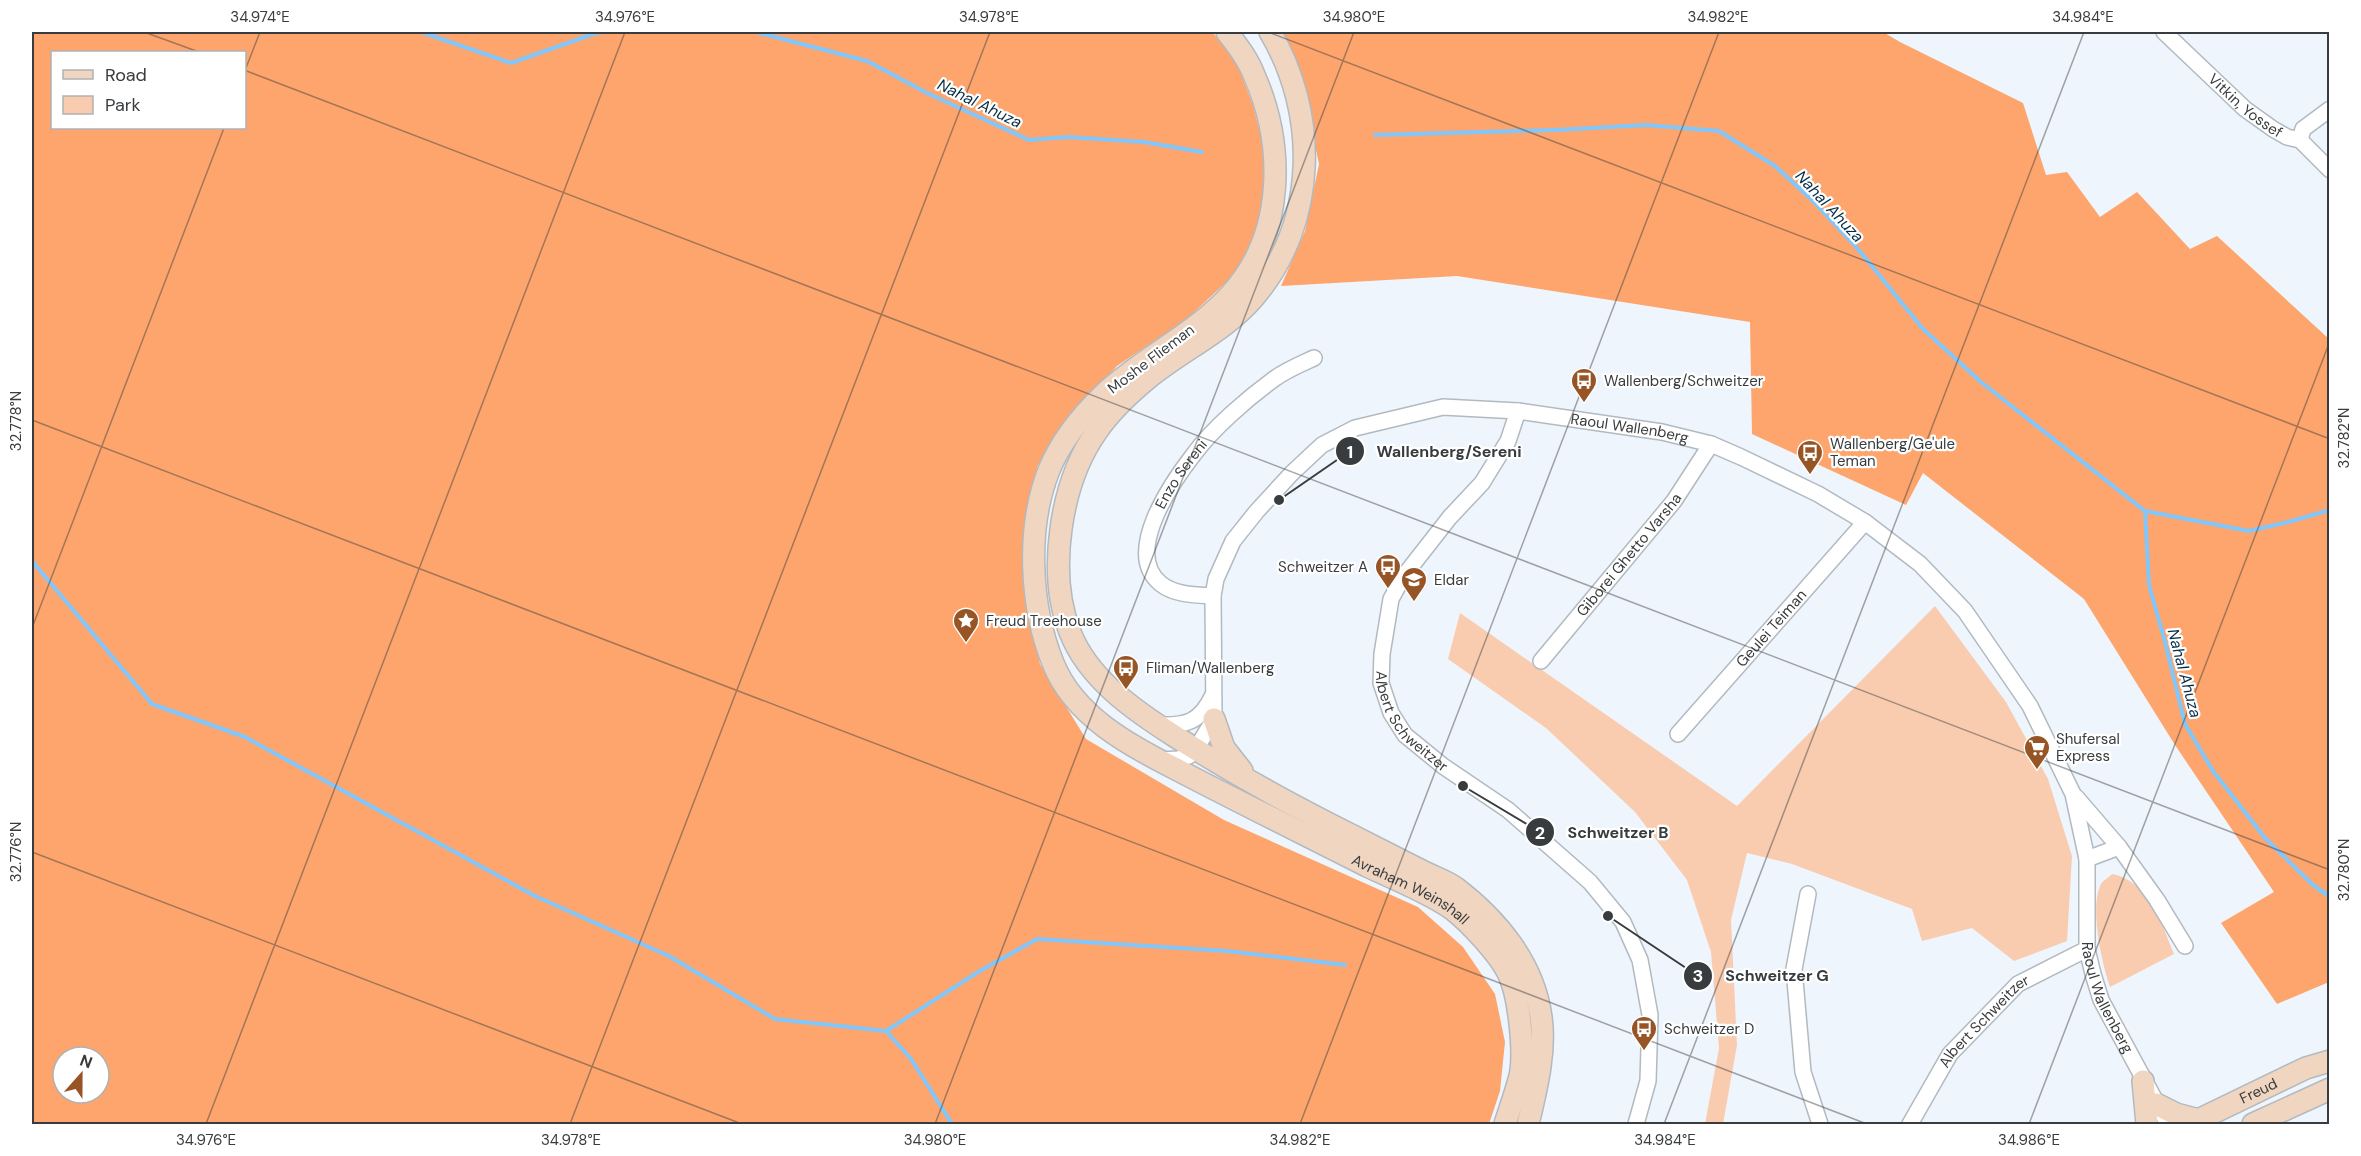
<svg xmlns="http://www.w3.org/2000/svg" width="2361" height="1156" font-family="'DM Sans',sans-serif">
	<style>
		.green { fill: #f9ccb0 }
		.forest { fill: #fda56c; fill-rule: evenodd }
		.lines { fill: none; stroke-linecap: round; stroke-linejoin: round }
		.stream { stroke: #81c7fb; stroke-width: 4 }
		.minor-casing { stroke: #b2bac0; stroke-width: 18 }
		.secondary-casing { stroke: #b2bac0; stroke-width: 24 }
		.minor { stroke: #fff; stroke-width: 15 }
		.secondary { stroke: #f0d5c1; stroke-width: 21 }
		.ticks { fill: none; stroke: #393c3e; stroke-width: 1.5; stroke-opacity: 0.45 }
		.labels { text-anchor: middle; stroke-width: 4.5; stroke-linejoin: round; paint-order: stroke }
		.street-label { font-size: 15px; fill: #393c3e; stroke: #fff }
		.poi-label { font-size: 15px; fill: #393c3e; stroke: #fff; text-anchor: start }
		.water-label { font-size: 16px; font-style: italic; fill: #052d47; stroke: #fff }
		.leader { fill: none; stroke: #393c3e; stroke-width: 2 }
		.callout-dot { fill: #393c3e; stroke: #fff; stroke-width: 2 }
		.mark-label { font-size: 18px; text-anchor: middle; font-weight: bold; fill: #fff }
		.callout-label { font-size: 16px; text-anchor: middle; font-weight: bold; fill: #393c3e; stroke: #fff; stroke-width: 4.5; stroke-linejoin: round; paint-order: stroke }
		.neatline { fill: none; stroke: #393c3e; stroke-width: 2 }
		.ticks-label { font-size: 15px; text-anchor: middle; fill: #393c3e }
	</style>
	<rect width="100%" height="100%" fill="#eef5fc"/>
	<path class="green" d="M 1935,606 L 2006,702 L 2048,779 L 2072,856 L 2067,941 L 2014,961 L 1972,928 L 1922,941 L 1912,909 L 1792,864 L 1747,853 L 1731,920 L 1737,1045 L 1723,1124 L 1705,1124 L 1719,1048 L 1711,952 L 1687,880 L 1635,812 L 1546,728 L 1448,659 L 1460,613 L 1737,806 Z
		M 2112,874 C 2148,880 2162,925 2174,954 L 2110,987 C 2102,963 2089,908 2101,884 C 2103,881 2109,877 2112,874 Z"/>
	<path class="forest" d="M 32,32 L 1212,32 L 1234,56 L 1253,105 L 1267,160 L 1259,225 L 1235,274 L 1188,318 L 1117,366 L 1067,420 L 1038,465 L 1028,500 L 1026,596 L 1040,664 L 1086,739 L 1224,820 L 1418,907 L 1463,947 L 1495,994 L 1505,1042 L 1500,1091 L 1489,1124 L 32,1124 ZM 52,52 L 244,52 L 244,128 L 52,128 ZM 63,1057 L 99,1057 L 99,1093 L 63,1093 Z
		M 1279,32 L 1883,32 L 1900,42 L 2023,103 L 2046,175 L 2067,172 L 2100,217 L 2137,192 L 2190,249 L 2217,236 L 2329,339 L 2329,982 L 2277,1004 L 2221,923 L 2274,892 L 2175,745 L 2084,599 L 1923,473 L 1906,505 L 1752,434 L 1750,322 L 1457,276 L 1281,286 L 1305,231 L 1319,164 L 1299,72 Z"/>
	<g class="lines">
		<path class="stream" d="M 421,32 L 511,63 L 596,33 L 607,32
			M 756,32 L 867,61 L 927,93 L 1029,140 L 1068,137 L 1144,142 L 1202,152
			M 1375,135 L 1555,130 L 1646,125 L 1719,131 L 1775,166 L 1812,200 L 1858,249 L 1923,329 L 1981,382 L 2145,511 L 2249,531 L 2288,522 L 2330,510
			M 2145,511 L 2149,585 L 2165,642 L 2185,724 L 2213,771 L 2265,838 L 2313,885 L 2330,897
			M 32,561 L 152,704 L 245,737 L 535,896 L 669,956 L 775,1019 L 886,1031 L 911,1059 L 952,1124
			M 886,1031 L 978,972 L 1037,939 L 1227,951 L 1345,965"/>
		<defs>
			<g id="minor">
				<path id="s1" d="M 2164,32 L 2245,109 L 2273,129 L 2287,137 L 2300,140 L 2330,170"/>
				<path d="M 2300,140 L 2303,129 L 2330,109"/>
				<path id="s2" d="M 1518,411 L 1508,441 L 1482,483 L 1450,517 L 1403,577 L 1391,599 L 1382,654 L 1381,683 L 1391,713 L 1405,735 L 1443,766 L 1508,810 L 1590,882 L 1623,922 L 1640,960 L 1650,1015 L 1648,1081 L 1636,1124"/>
				<path id="s3" d="M 1213,596 C 1196,595 1175,595 1161,584 C 1122,553 1173,481 1194,454 C 1213,428 1248,398 1274,379 C 1286,370 1301,364 1314,358"/>
				<path id="s4" d="M 1541,661 L 1674,501 L 1711,444"/>
				<path d="M 1158,725 C 1187,726 1200,722 1213,695"/>
				<path id="s5" d="M 1678,734 L 1865,522"/>
				<path id="s6" d="M 1161,760 L 1178,759 L 1189,756 L 1196,749 L 1214,719 L 1213,596 L 1216,579 L 1233,541 L 1257,511 L 1292,473 L 1322,445 L 1355,428 L 1443,407 L 1518,411 L 1662,432 L 1711,444 L 1741,457 L 1818,494 L 1865,522 L 1920,564 L 1965,611 L 2030,706 L 2073,794 L 2087,859 L 2087,949 L 2093,974 L 2101,1000 L 2168,1124"/>
				<path d="M 2076,797 L 2119,847"/>
				<path d="M 2087,859 L 2119,847 L 2157,900 L 2185,946"/>
				<path d="M 1808,894 L 1794,969 L 1803,1072 L 1820,1124"/>
				<path id="s7" d="M 1910,1124 L 1950,1054 L 2018,984 L 2087,949"/>
			</g>
			<g id="secondary">
				<path id="s8" d="M 1227,32 C 1237,45 1248,59 1254,75 C 1285,145 1285,235 1231,294 C 1194,335 1143,357 1104,394 C 1082,415 1061,441 1049,470 C 1026,528 1030,606 1053,663 C 1074,716 1130,746 1178,770 C 1241,803 1304,834 1367,866 C 1392,878 1430,893 1452,909 C 1469,922 1500,955 1509,975 C 1519,996 1525,1053 1520,1076 C 1516,1092 1510,1108 1505,1124"/>
				<path d="M 1270,32 C 1318,113 1318,221 1255,296 C 1226,331 1182,350 1147,379 C 1129,394 1110,412 1097,431 C 1060,483 1047,573 1070,632 C 1088,679 1135,711 1176,737 C 1233,773 1293,806 1353,836 C 1377,848 1400,860 1424,872 C 1434,877 1446,881 1456,888 C 1498,920 1534,964 1541,1017 C 1546,1052 1536,1090 1528,1124"/>
				<path d="M 1214,719 L 1224,748 L 1242,771"/>
				<path d="M 2143,1081 L 2147,1124"/>
				<path d="M 2156,1104 L 2176,1114 L 2199,1120"/>
				<path id="s9" d="M 2190,1124 L 2306,1068 L 2330,1061"/>
				<path d="M 2253,1124 L 2330,1089"/>
			</g>
		</defs>
		<use href="#minor" class="minor-casing"/>
		<use href="#secondary" class="secondary-casing"/>
		<use href="#minor" class="minor"/>
		<use href="#secondary" class="secondary"/>
	</g>
	<path class="ticks" d="M 144,32 L 199,52M 1268,32 L 2330,439M 244,70 L 2330,870M 244,73 L 260,32M 32,420 L 1867,1124M 32,628 L 224,128M 32,852 L 742,1124M 206,1124 L 625,32M 570,1124 L 990,32M 935,1124 L 1354,32M 1300,1124 L 1719,32M 1664,1124 L 2084,32M 2029,1124 L 2330,341"/>
	<defs>
		<symbol id="bus-pin" viewBox="-11 -11 22 30"><path d="M0 17L-7.5 6A9.5 9.5 0 1 1 7.5 6Z" fill="#975424" stroke="#fff"/><path d="M-5-6H5V4H4V6H2V4H-2V6H-4V4H-5ZM-3.5-4V0h7V-4ZM-3.5 1.2v1.5H-2V1.2ZM2 1.2v1.5H3.5V1.2Z" fill="#fff"/></symbol>
		<symbol id="school-pin" viewBox="-11 -11 22 30"><path d="M0 17L-7.5 6A9.5 9.5 0 1 1 7.5 6Z" fill="#975424" stroke="#fff"/><path d="M0-5L7-2L0 1L-7-2ZM-4 1L0 2.5L4 1V4Q0 6-4 4Z" fill="#fff"/></symbol>
		<symbol id="sight-pin" viewBox="-11 -11 22 30"><path d="M0 17L-7.5 6A9.5 9.5 0 1 1 7.5 6Z" fill="#975424" stroke="#fff"/><path d="M0-6L1.8-2.2L6-1.7L2.9 1.2L3.7 5.4L0 3.3L-3.7 5.4L-2.9 1.2L-6-1.7L-1.8-2.2Z" fill="#fff"/></symbol>
		<symbol id="supermarket-pin" viewBox="-11 -11 22 30"><path d="M0 17L-7.5 6A9.5 9.5 0 1 1 7.5 6Z" fill="#975424" stroke="#fff"/><path d="M-6-5.5h2.5l.6 2H6L4.5 2H-2.5L-4.4-4H-6ZM-1.5 3.2a1.3 1.3 0 1 0 .1 0ZM3 3.2a1.3 1.3 0 1 0 .1 0Z" fill="#fff"/></symbol>
	</defs>
	<g fill-rule="evenodd">
		<use href="#bus-pin" x="1569" y="366" width="30" height="40"/>
		<use href="#bus-pin" x="1795" y="438" width="30" height="40"/>
		<use href="#bus-pin" x="1373" y="552" width="30" height="40"/>
		<use href="#school-pin" x="1399" y="565" width="30" height="40"/>
		<use href="#sight-pin" x="951" y="606" width="30" height="40"/>
		<use href="#bus-pin" x="1111" y="653" width="30" height="40"/>
		<use href="#supermarket-pin" x="2022" y="733" width="30" height="40"/>
		<use href="#bus-pin" x="1629" y="1014" width="30" height="40"/>
	</g>
	<g class="labels">
		<g class="street-label">
			<text dy="5" stroke="none"><textPath href="#s1" startOffset="110">Vitkin, Yossef</textPath></text>
			<text transform="translate(1151 359) rotate(-37)" y="5">Moshe Flieman</text>
			<text dy="5" stroke="none"><textPath href="#s6" startOffset="702">Raoul Wallenberg</textPath></text>
			<text dy="5" stroke="none"><textPath href="#s3" startOffset="177">Enzo Sereni</textPath></text>
			<text dy="5" stroke="none"><textPath href="#s4" startOffset="138">Giborei Ghetto Varsha</textPath></text>
			<text dy="5" stroke="none"><textPath href="#s5" startOffset="141">Geulei Teiman</textPath></text>
			<text dy="5" stroke="none"><textPath href="#s2" startOffset="363">Albert Schweitzer</textPath></text>
			<text dy="5" stroke="none"><textPath href="#s8" startOffset="1167">Avraham Weinshall</textPath></text>
			<text dy="5" stroke="none"><textPath href="#s6" startOffset="1514">Raoul Wallenberg</textPath></text>
			<text dy="5" stroke="none"><textPath href="#s7" startOffset="128">Albert Schweitzer</textPath></text>
			<text dy="5" stroke="none"><textPath href="#s9" startOffset="76">Freud</textPath></text>
		</g>
		<g class="poi-label">
			<text x="1604" y="386">Wallenberg/Schweitzer</text>
			<text x="1830" y="449">Wallenberg/Ge'ule<tspan x="1830" dy="17">Teman</tspan></text>
			<text x="1368" y="572" text-anchor="end">Schweitzer A</text>
			<text x="1434" y="585">Eldar</text>
			<text x="986" y="626">Freud Treehouse</text>
			<text x="1146" y="673">Fliman/Wallenberg</text>
			<text x="2056" y="744">Shufersal<tspan x="2056" dy="17">Express</tspan></text>
			<text x="1664" y="1034">Schweitzer D</text>
		</g>
		<g class="water-label">
			<text transform="translate(980 103) rotate(26)" y="6">Nahal Ahuza</text>
			<text transform="translate(1830 206) rotate(47)" y="6">Nahal Ahuza</text>
			<text transform="translate(2185 673) rotate(75)" y="6">Nahal Ahuza</text>
		</g>
	</g>
	<path class="leader" d="M1279 500L1350 451M1463 786L1540 832M1608 916L1698 976"/>
	<g class="callout-dot">
		<circle cx="1279" cy="500" r="6"/>
		<circle cx="1463" cy="786" r="6"/>
		<circle cx="1608" cy="916" r="6"/>
		<circle cx="1350" cy="451" r="15"/>
		<circle cx="1540" cy="832" r="15"/>
		<circle cx="1698" cy="976" r="15"/>
	</g>
	<g class="mark-label">
		<text x="1350" y="458">1</text>
		<text x="1540" y="839">2</text>
		<text x="1698" y="982">3</text>
	</g>
	<g class="callout-label">
		<text x="1449" y="457">Wallenberg/Sereni</text>
		<text x="1618" y="838">Schweitzer B</text>
		<text x="1777" y="981">Schweitzer G</text>
	</g>
	<rect width="2361" height="1156" fill="none" stroke="#ffffff" stroke-width="66"/>
	<rect x="51" y="51" width="195" height="78" fill="#ffffff" stroke="#b0b1b2" stroke-width="1.5"/>
	<rect x="63" y="70" width="30" height="9" fill="#f0d5c1" stroke="#b0b1b2" stroke-width="1.5"/>
	<text x="105" y="81" font-size="18" fill="#393c3e">Road</text>
	<rect x="63" y="96" width="30" height="18" fill="#f9ccb0" stroke="#b0b1b2" stroke-width="1.5"/>
	<text x="105" y="111" font-size="18" fill="#393c3e">Park</text>
	<g transform="translate(81 1075) rotate(21)"><circle r="28" fill="#ffffff" stroke="#b0b1b2" stroke-width="1.5"/>
	<path d="M0-4.5L10 22L0 15L-10 22Z" fill="#975424"/>
	<text y="-9" font-size="16" font-weight="bold" text-anchor="middle" fill="#393c3e">N</text>
	</g>
	<rect x="33" y="33" width="2295" height="1090" class="neatline"/>
	<g class="ticks-label">
		<text x="260" y="22">34.974°E</text>
		<text x="625" y="22">34.976°E</text>
		<text x="989" y="22">34.978°E</text>
		<text x="1354" y="22">34.980°E</text>
		<text x="1718" y="22">34.982°E</text>
		<text x="2083" y="22">34.984°E</text>
		<text transform="translate(16 421) rotate(-90)" y="5">32.778°N</text>
		<text transform="translate(2344 438) rotate(-90)" y="5">32.782°N</text>
		<text transform="translate(16 852) rotate(-90)" y="5">32.776°N</text>
		<text transform="translate(2344 870) rotate(-90)" y="5">32.780°N</text>
		<text x="206" y="1145">34.976°E</text>
		<text x="571" y="1145">34.978°E</text>
		<text x="935" y="1145">34.980°E</text>
		<text x="1300" y="1145">34.982°E</text>
		<text x="1665" y="1145">34.984°E</text>
		<text x="2029" y="1145">34.986°E</text>
	</g>
</svg>
